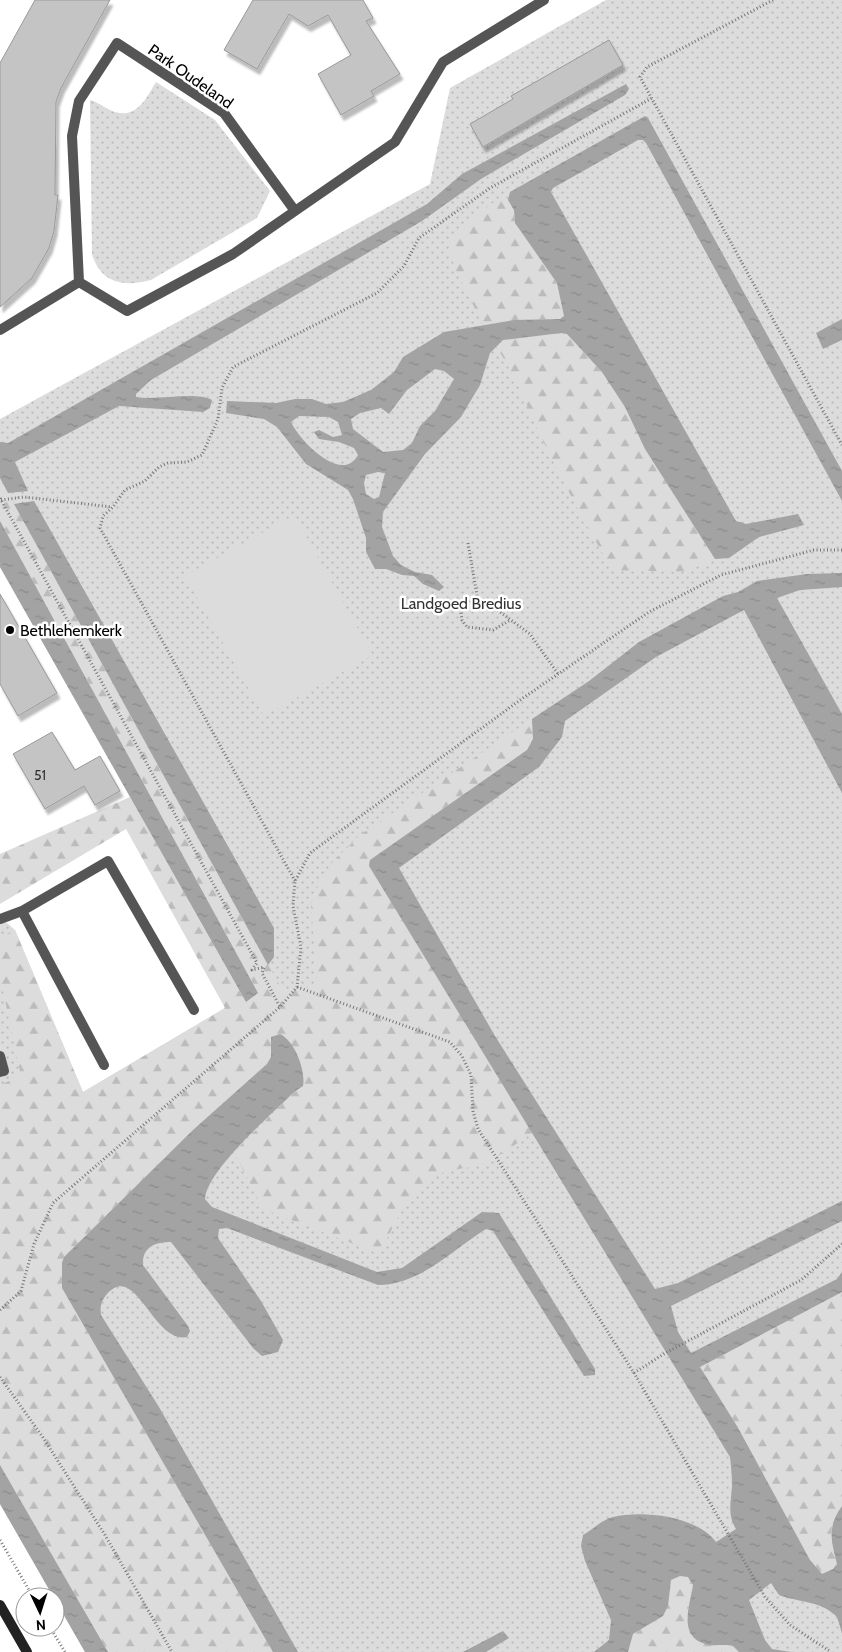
<svg xmlns="http://www.w3.org/2000/svg" width="842" height="1652" font-family="Cabin,sans-serif">
	<style>
		.grass { fill: url(#grass-dots) }
		.forest { fill: url(#forest-firs) }
		.pitch { fill: #dcdcdc }
		.water { fill: url(#water-ripples); fill-rule: evenodd }
		.building { fill: #c4c4c4; stroke: #999; filter: url(#shadow) }
		.lines { fill: none; stroke-linecap: round; stroke-linejoin: round }
		.path { stroke: #777; stroke-width: 3; stroke-dasharray: 1 2.5; stroke-linecap: butt }
		.service { stroke: #555; stroke-width: 10 }
		.minor { stroke: #555; stroke-width: 10 }
		.secondary { stroke: #222; stroke-width: 10 }
		.poi-dot { fill: #000; stroke: #fff; stroke-width: 2 }
		.labels { text-anchor: middle; stroke-width: 5; stroke-linejoin: round; paint-order: stroke }
		.number-label { font-size: 14px; fill: #313131 }
		.street-label { font-size: 16px; fill: #000; stroke: #fff }
		.park-label { font-size: 16px; fill: #333; stroke: #fff }
		.poi-label { font-size: 16px; fill: #000; stroke: #fff; text-anchor: start }
	</style>
	<defs>
		<pattern id="grass-dots" width="8" height="8" patternUnits="userSpaceOnUse" patternTransform="scale(1.25)"><rect width="8" height="8" fill="#dcdcdc"/><path d="M2 2h.1M6 6h.1" fill="none" stroke="#bbb" stroke-width="1.8" stroke-linecap="round"/></pattern>
		<pattern id="forest-firs" width="22" height="20" patternUnits="userSpaceOnUse" patternTransform="scale(1.25)"><rect width="22" height="20" fill="#dcdcdc"/><path d="M5 1l3.5 6h-7zM16 11l3.5 6h-7z" fill="#bbb"/></pattern>
		<pattern id="water-ripples" width="26" height="14" patternUnits="userSpaceOnUse" patternTransform="scale(1.25)"><rect width="26" height="14" fill="#a3a3a3"/><path d="M2 4q2-2 4 0t4 0M15 11q2-2 4 0t4 0" fill="none" stroke="#8b8b8b"/></pattern>
		<filter id="shadow"><feDropShadow dx="3" dy="5.5" stdDeviation="1" flood-color="#0004"/></filter>
	</defs>
	<rect width="100%" height="100%" fill="#fff"/>
	<path class="grass" d="M 606,0 L 842,0 L 842,1652 L 85,1652 L 0,1504 L 0,917 L 15,930 L 83,1092 L 225,1008 L 246,1002 L 0,567 L 0,419 L 430,184 L 450,88 Z
		M 156,82 L 215,120 L 270,191 L 257,218 L 151,280 C 124,287 101,284 92,254 L 90,100 C 100,103 106,109 115,112 C 137,119 147,97 156,82 Z"/>
	<path class="forest" d="M 508,200 L 514,210 L 515,223 L 557,283 L 564,316 L 560,319 L 514,320 L 483,325 L 454,266 L 448,240 L 492,203 Z
		M 561,333 L 567,334 L 602,372 L 625,407 L 645,449 L 715,559 L 683,572 L 612,570 C 589,530 567,490 547,449 C 530,414 517,378 496,346 L 503,340 Z
		M 0,478 L 213,867 L 283,991 L 314,986 L 317,980 L 311,905 L 315,892 L 330,865 L 360,835 L 532,719 L 533,739 L 527,750 L 370,860 L 533,1132 C 517,1143 501,1156 484,1163 C 466,1170 444,1168 428,1180 C 405,1199 392,1228 380,1254 L 263,1209 L 234,1152 L 294,1092 L 303,1086 L 271,1038 L 271,1057 L 267,1063 L 193,1130 L 64,1257 L 62,1263 L 62,1288 L 273,1652 L 108,1652 L 0,1465 L 0,1085 L 16,1078 L 20,1071 L 0,976 L 0,937 L 15,930 L 83,1092 L 225,1008 L 126,829 L 0,904 L 0,854 L 130,797 L 246,1002 L 258,992 L 0,521 Z
		M 842,1292 L 842,1506 C 827,1528 830,1539 837,1564 L 833,1569 L 822,1574 L 810,1560 L 737,1426 L 700,1367 Z
		M 680,1576 L 688,1577 L 693,1585 L 686,1612 L 711,1645 C 723,1643 731,1643 739,1652 L 629,1652 C 631,1622 654,1630 667,1607 C 671,1600 670,1588 671,1580 Z"/>
	<path class="pitch" d="M 294,515 L 373,655 L 264,716 L 185,576 Z"/>
	<path class="water" d="M 626,84 L 629,89 L 625,95 L 481,179 L 422,221 L 151,380 L 136,394 L 136,397 C 159,401 194,391 212,400 L 210,408 L 203,412 L 119,406 L 15,462 L 28,491 L 8,493 L 0,478 L 0,442 L 8,443 L 427,204 L 462,174 Z
		M 645,116 L 648,118 L 842,471 L 842,501 L 646,143 L 643,140 L 638,140 L 553,188 L 551,192 L 736,521 L 746,524 L 798,514 L 804,525 L 759,537 L 729,558 L 715,559 L 645,449 L 625,407 L 602,372 L 567,334 L 561,333 L 503,340 L 490,353 L 480,385 L 461,417 L 425,454 L 383,512 L 382,527 L 393,556 L 401,565 L 415,572 L 432,575 L 444,587 L 439,591 L 423,584 L 414,576 L 402,575 L 386,569 L 375,569 L 366,552 L 366,538 L 353,499 L 348,490 L 306,464 L 277,427 L 264,419 L 226,413 L 227,401 L 276,403 L 295,399 L 312,399 L 326,404 L 343,402 L 371,390 L 394,372 L 403,357 L 444,332 L 514,320 L 560,319 L 564,316 L 557,283 L 515,223 L 514,210 L 508,200 L 510,192 ZM 435,369 L 444,371 L 454,379 L 435,411 L 420,426 L 412,443 L 403,450 L 383,452 L 353,429 L 351,419 L 360,413 L 381,408 L 389,414 L 407,390 ZM 299,416 L 329,417 L 338,422 L 342,435 L 333,437 L 319,430 L 314,432 L 319,439 L 339,442 L 354,448 L 358,455 C 342,485 299,440 291,422 ZM 378,472 L 385,473 L 379,497 L 374,499 L 366,494 L 364,483 L 366,475 Z
		M 842,319 L 842,340 L 823,349 L 816,333 Z
		M 34,501 L 274,928 L 274,957 L 268,965 L 14,504 Z
		M 0,521 L 258,993 L 246,1002 L 0,567 Z
		M 842,573 L 842,587 L 800,590 L 777,598 L 842,714 L 842,793 L 744,610 L 656,657 L 565,721 L 562,737 L 539,767 L 399,868 L 495,1036 L 655,1289 L 678,1283 L 842,1201 L 842,1221 L 671,1306 L 678,1332 L 691,1353 L 837,1279 L 842,1272 L 842,1292 L 700,1367 L 737,1426 L 810,1560 L 822,1574 L 833,1569 L 837,1564 C 831,1540 827,1527 842,1506 L 842,1633 C 840,1628 839,1619 835,1615 C 820,1601 797,1602 779,1595 L 771,1583 L 749,1600 L 765,1640 L 772,1649 L 791,1652 L 739,1652 L 733,1646 C 725,1644 718,1646 710,1645 C 676,1639 690,1606 693,1585 L 688,1577 L 680,1576 L 671,1580 L 668,1606 L 663,1616 L 633,1634 L 628,1652 L 594,1652 L 609,1640 L 611,1620 L 585,1561 L 581,1546 L 583,1535 C 592,1530 603,1519 613,1517 C 643,1510 697,1516 716,1542 L 736,1529 C 727,1515 731,1502 732,1486 C 732,1476 731,1466 730,1457 L 369,866 L 370,860 L 527,750 L 533,739 L 532,719 L 589,681 L 639,642 L 723,596 L 738,592 L 757,581 L 807,574 Z
		M 280,1034 C 295,1041 306,1071 303,1086 L 294,1092 C 272,1114 207,1170 205,1199 L 212,1207 L 377,1272 L 402,1268 L 482,1212 L 499,1213 L 595,1369 L 595,1375 L 584,1376 L 493,1231 L 486,1229 C 452,1250 420,1285 378,1285 L 227,1228 L 219,1229 L 218,1238 L 261,1301 L 283,1340 L 278,1352 L 262,1356 L 253,1348 L 171,1242 C 155,1242 142,1247 143,1265 L 188,1326 L 190,1331 L 187,1337 C 153,1344 136,1261 107,1294 C 101,1301 100,1306 101,1315 L 159,1407 L 298,1652 L 273,1652 L 62,1288 L 62,1263 L 64,1257 L 193,1130 L 267,1064 L 271,1057 L 271,1037 Z
		M 0,1465 L 108,1652 L 85,1652 L 0,1504 Z
		M 503,1631 L 509,1638 L 486,1652 L 463,1652 Z"/>
	<path class="building" d="M 35,0 L 110,0 L 61,88 L 56,102 L 55,195 L 58,195 L 54,231 L 49,248 L 32,278 L 0,307 L 0,63 Z
		M 253,0 L 363,0 L 373,18 L 366,21 L 400,74 L 371,91 L 374,96 L 341,115 L 318,74 L 351,55 L 328,15 L 308,26 L 289,14 L 257,69 L 224,50 Z
		M 609,40 L 623,65 L 483,147 L 470,124 L 513,99 L 511,96 Z
		M 0,594 L 57,693 L 18,716 L 0,684 Z
		M 52,732 L 75,770 L 100,756 L 120,791 L 95,805 L 84,786 L 45,809 L 13,754 Z"/>
	<g class="lines">
		<path class="path" d="M 773,0 L 647,67 L 640,77 L 842,445
			M 0,498 L 257,963 L 252,970 L 264,967 L 262,973 L 280,1007
			M 1,500 L 24,497 L 112,507
			M 468,543 L 478,601
			M 509,621 L 493,630 L 467,627 L 462,620 L 460,607 L 470,602 L 484,600 L 530,634 L 558,674
			M 295,881 L 100,528 L 103,516 L 113,507 L 125,490 L 145,481 L 159,467 L 168,463 L 187,462 L 202,455 L 218,419 L 222,388 L 233,367 L 377,293 L 404,266 L 419,238 L 490,188 L 652,98
			M 297,987 L 450,1042 L 462,1056 L 471,1075 L 473,1111 L 478,1129 L 634,1373 L 765,1597 L 790,1625 L 831,1652
			M 0,1310 L 21,1291 L 34,1244 L 53,1203 L 280,1007 L 297,987 L 301,947 L 293,906 L 295,881 L 310,853 L 523,698 L 649,612 L 721,575 L 814,550 L 842,550
			M 634,1373 L 662,1355 L 801,1280 L 842,1244
			M 0,1377 L 42,1436 L 105,1535 L 172,1652
			M 0,1540 L 33,1597
			M 50,1627 L 65,1652"/>
		<path class="service" d="M 117,43 L 224,113 L 295,211 L 233,254 L 127,311 L 79,282 L 72,136 L 79,101 Z
			M 295,211 L 395,142 L 443,62 L 544,0
			M 0,330 L 79,282
			M 22,911 L 104,1065
			M 0,919 L 22,911 L 108,861 L 194,1010"/>
		<path class="minor" d="M 0,1056 L 4,1071 L 0,1072"/>
		<path class="secondary" d="M 0,1605 L 27,1652"/>
	</g>
	<circle class="poi-dot" cx="10" cy="630" r="5"/>
	<g class="labels">
		<g class="number-label">
			<text x="40" y="780">51</text>
		</g>
		<g class="street-label">
			<text transform="translate(191 76) rotate(35)" y="6">Park Oudeland</text>
		</g>
		<g class="park-label">
			<text x="461" y="609">Landgoed Bredius</text>
		</g>
		<g class="poi-label">
			<text x="20" y="636">Bethlehemkerk</text>
		</g>
	</g>
	<g transform="translate(40 1612) rotate(176)"><circle r="24" fill="#ffffff" stroke="#999999"/>
	<path d="M0-4L9 19L0 12L-9 19Z" fill="#000000"/>
	<text y="-8" font-size="14" font-weight="bold" text-anchor="middle" fill="#000000">N</text>
	</g>
</svg>
